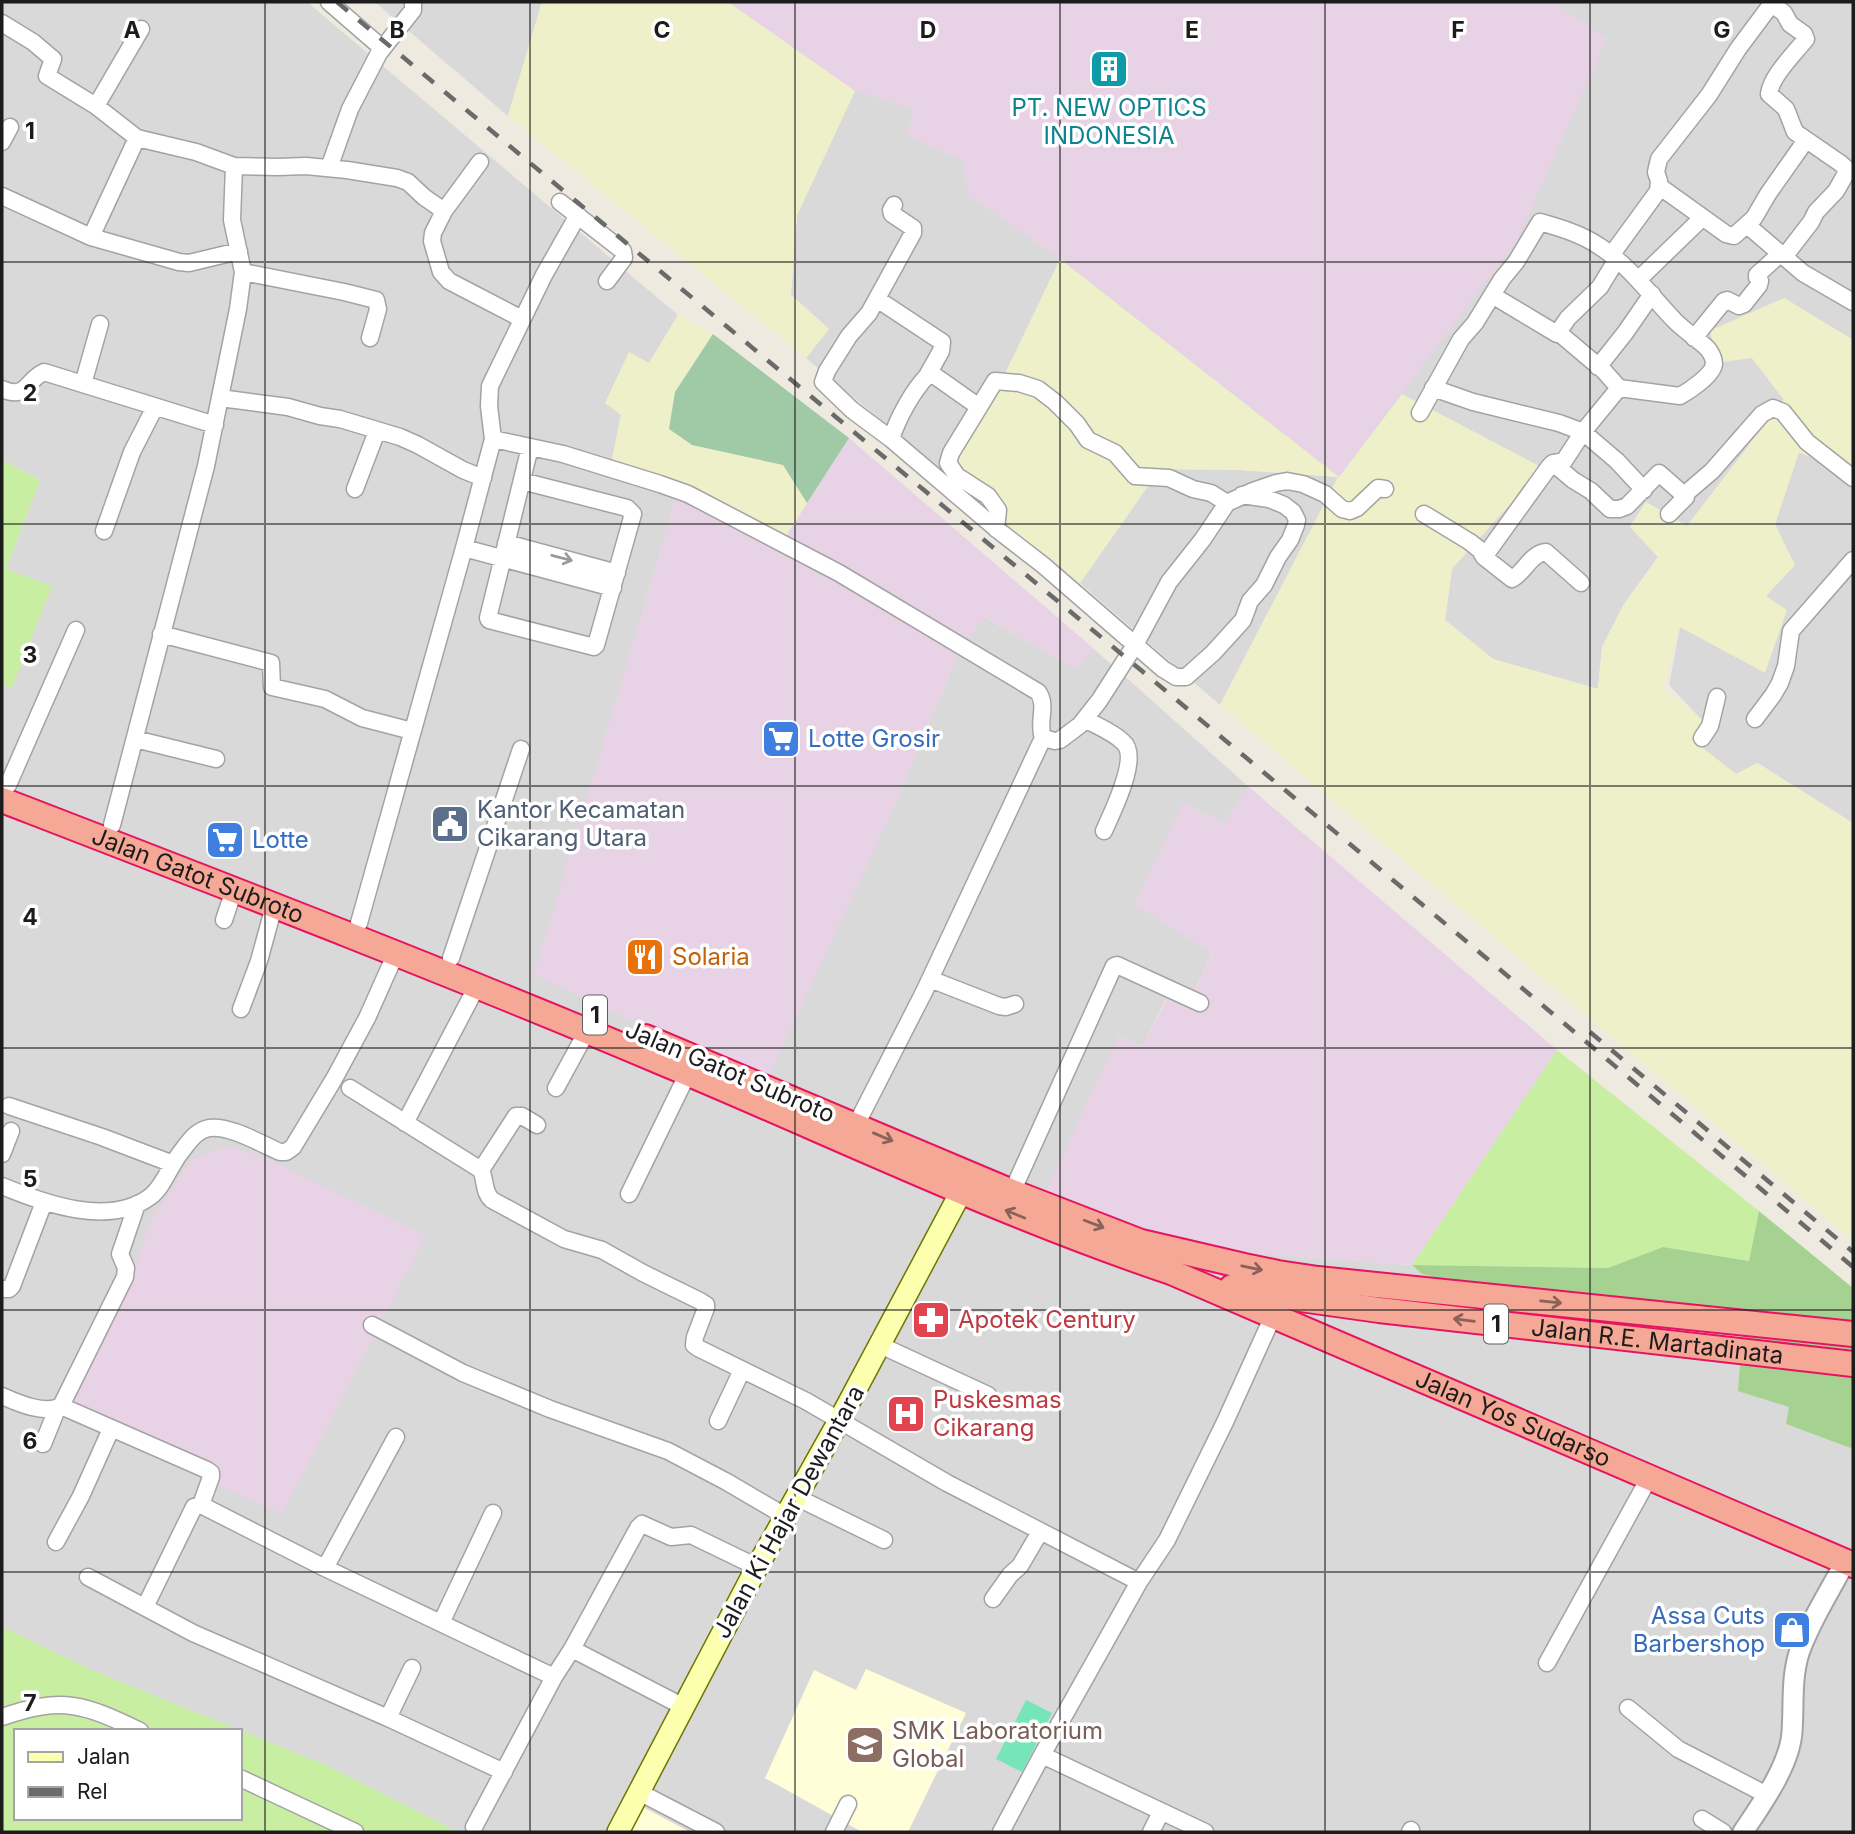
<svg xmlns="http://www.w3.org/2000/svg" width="1855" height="1834" font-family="Inter,sans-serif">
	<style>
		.residential { fill: #dad9d9; fill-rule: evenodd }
		.industrial { fill: #e8d2e5 }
		.education { fill: #fffed9 }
		.farmland { fill: #eef0c9 }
		.grass { fill: #c8eea1; fill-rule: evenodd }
		.forest { fill: #a5d291 }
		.cemetery { fill: #9fcaa5 }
		.pitch { fill: #76e6b8 }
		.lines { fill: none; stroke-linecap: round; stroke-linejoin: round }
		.minor-casing { stroke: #a3a3a3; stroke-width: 19 }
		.tertiary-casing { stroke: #a3a3a3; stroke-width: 23 }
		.secondary-casing { stroke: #6b7600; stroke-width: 24 }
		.trunk-casing { stroke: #e61460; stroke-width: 28 }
		.minor { stroke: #fff; stroke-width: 16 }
		.tertiary { stroke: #fff; stroke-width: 19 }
		.secondary { stroke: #fcffae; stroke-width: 21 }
		.trunk { stroke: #f6a896; stroke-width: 24 }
		.rail { stroke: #6a6a6a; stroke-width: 4.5; stroke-dasharray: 14 14; stroke-linecap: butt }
		.oneway { stroke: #999 }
		.oneway2 { stroke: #896259 }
		.grid { fill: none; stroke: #1c1c1c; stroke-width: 2; stroke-opacity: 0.55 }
		.labels { text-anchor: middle; stroke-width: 7; stroke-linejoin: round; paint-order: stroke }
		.shield { fill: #fff; stroke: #606060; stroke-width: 2 }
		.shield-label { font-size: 23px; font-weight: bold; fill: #1c1c1c }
		.culture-label { font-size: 24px; fill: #0d838f; stroke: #fff }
		.shop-label { font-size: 24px; fill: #366cbe; stroke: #fff; text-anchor: start }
		.service-label { font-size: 24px; fill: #4e5e75; stroke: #fff; text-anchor: start }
		.street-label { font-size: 24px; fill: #1c1c1c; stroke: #fff }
		.food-label { font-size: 24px; fill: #c56008; stroke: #fff; text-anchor: start }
		.health-label { font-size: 24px; fill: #be3a42; stroke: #fff; text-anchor: start }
		.education-label { font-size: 24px; fill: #785e54; stroke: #fff; text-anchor: start }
		.grid-label { font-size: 23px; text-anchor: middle; font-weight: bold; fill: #1c1c1c; stroke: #fff; stroke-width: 7; stroke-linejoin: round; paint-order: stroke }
	</style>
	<rect width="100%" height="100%" fill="#efeae0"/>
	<path class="residential" d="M 2,2 L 307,2 L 678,315 L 649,363 L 630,353 L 621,415 L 612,459 L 681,482 L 535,975 L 885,827 L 961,647 L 984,617 L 1077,669 L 1093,648 L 1249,787 L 1224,824 L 1183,803 L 1212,952 L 1187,1009 L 1166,999 L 1142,1047 L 1118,1036 L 1229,1251 L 1412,1265 L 1422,1274 L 1437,1278 L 1745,1312 L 1790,1407 L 1786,1424 L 1853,1449 L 1853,1832 L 2,1832 L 2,684 L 12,687 L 6,569 L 40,480 L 2,460 ZM 16,1731 L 240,1731 L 240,1818 L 16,1818 Z
		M 375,2 L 542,2 L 508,116 Z
		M 728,2 L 1853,2 L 1853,340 L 1784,298 L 1752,358 L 1784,399 L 1687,526 L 1646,502 L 1630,526 L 1658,557 L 1624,604 L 1602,647 L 1598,689 L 1493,659 L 1445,620 L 1452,569 L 1542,468 L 1339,477 L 1220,705 L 1080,583 L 1160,469 L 1241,470 L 1337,477 L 1060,260 L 990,405 L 943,472 L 806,358 L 829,329 L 791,295 L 797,215 L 855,91 Z
		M 1799,452 L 1853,475 L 1853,823 L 1758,763 L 1736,774 L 1691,739 L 1702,720 L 1669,685 L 1680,627 L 1765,672 L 1766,596 L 1794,565 L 1775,524 Z"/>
	<path class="industrial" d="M 728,2 L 1555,2 L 1607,39 L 1517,240 L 1339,477 L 1060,259 L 969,196 L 963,161 L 907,135 L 914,109 L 855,91 Z
		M 849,438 L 1093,648 L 1077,670 L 985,617 L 961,647 L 885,827 L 766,1082 L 534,975 L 681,482 L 785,537 Z
		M 1249,787 L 1557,1050 L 1412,1265 L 1229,1251 L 1149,1238 L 1042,1200 L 1118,1036 L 1142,1047 L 1167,999 L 1187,1009 L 1212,953 L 1134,905 L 1183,803 L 1224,824 Z
		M 227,1146 L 263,1157 L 426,1236 L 282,1514 L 63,1415 L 131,1280 L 150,1221 L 192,1159 Z"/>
	<path class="education" d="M 866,1669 L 966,1713 L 908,1832 L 862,1832 L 765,1778 L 814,1670 L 856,1690 Z
		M 641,1806 L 690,1832 L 628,1832 Z"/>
	<path class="farmland" d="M 542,2 L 728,2 L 855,91 L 797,215 L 791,295 L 829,329 L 806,358 L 508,116 Z
		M 1060,259 L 1339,477 L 1402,394 L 1543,468 L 1452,568 L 1445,620 L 1493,659 L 1598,689 L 1602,647 L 1624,604 L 1658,557 L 1630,527 L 1646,502 L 1687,526 L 1784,400 L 1752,358 L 1722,362 L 1709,331 L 1784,298 L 1853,340 L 1853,475 L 1799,452 L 1775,524 L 1795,565 L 1766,596 L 1787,610 L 1765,673 L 1680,627 L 1663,688 L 1702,720 L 1692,740 L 1736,774 L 1757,763 L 1853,823 L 1853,1241 L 1220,705 L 1338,477 L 1241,470 L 1160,469 L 1080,583 L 943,473 L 990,405 Z
		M 678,315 L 713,334 L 675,392 L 692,445 L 783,465 L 807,503 L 785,538 L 681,482 L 612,459 L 621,415 L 605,403 L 629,352 L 649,363 Z"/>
	<path class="grass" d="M 2,460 L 40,480 L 6,569 L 52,586 L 12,688 L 2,684 Z
		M 1557,1050 L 1759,1211 L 1749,1261 L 1663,1247 L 1608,1268 L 1412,1265 Z
		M 2,1627 L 94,1671 L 328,1766 L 458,1832 L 2,1832 ZM 16,1731 L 240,1731 L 240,1818 L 16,1818 Z"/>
	<path class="forest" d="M 1759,1211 L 1853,1288 L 1853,1449 L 1786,1424 L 1789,1407 L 1738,1391 L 1744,1312 L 1437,1278 L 1422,1274 L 1412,1265 L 1608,1268 L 1663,1247 L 1749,1261 Z"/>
	<path class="cemetery" d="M 713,334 L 849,438 L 807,503 L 783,465 L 692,445 L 669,429 L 675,392 Z"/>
	<path class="pitch" d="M 1026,1700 L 1052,1713 L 1022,1772 L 996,1759 Z"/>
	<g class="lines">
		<defs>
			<path id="minor" d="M 329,2 L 382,48
				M 1772,4 L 1784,13 L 1790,24 L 1804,34 L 1806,39 C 1795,53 1771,76 1769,94 L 1786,109 L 1795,132 L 1840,163 L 1848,170 L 1836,191 L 1816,212 L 1811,222 L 1784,257
				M 2,23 L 33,42 L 53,59 L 47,76 L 96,106 L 137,138 L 196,152 L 234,166 L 278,167 L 306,166 L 347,170 L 397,178 L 408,182 L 424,197 L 444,211
				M 96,106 L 141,29
				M 2,142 L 10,127
				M 480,162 L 444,211 L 433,233 L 432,241 L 441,272 L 449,281 L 522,319
				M 329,168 L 350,109 L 379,53 L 413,10 L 413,2
				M 1659,186 L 1726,234 L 1734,236 L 1754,218 L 1768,194 L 1806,140
				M 2,196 L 91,237 L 179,262 L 189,263 L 239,251
				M 560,202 L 623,251 L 624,258 L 607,281
				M 894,205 L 891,210 L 892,214 L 913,228 L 913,233 L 869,313 L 849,336 L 827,371 L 823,382 L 852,410 L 891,439 L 999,531 L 1043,565 L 1163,669 L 1176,677 L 1186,677 L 1213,653 L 1243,620 L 1250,601 L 1264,585 L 1278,557 L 1290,540 L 1296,525 L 1297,520 L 1293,512 L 1284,505 L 1269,499 L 1242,495
				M 1747,225 L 1803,273 L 1853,302
				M 91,237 L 137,138
				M 1612,254 L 1658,191 L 1659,181 L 1656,172 L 1659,159 L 1709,95 L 1738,49 L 1773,2
				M 243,272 L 344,292 L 376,300 L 378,309 L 370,338
				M 1638,280 L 1702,218
				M 1492,295 L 1557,334 L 1568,318 L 1600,287 L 1617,259
				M 877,299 L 942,342 L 941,351 L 927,376
				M 1559,333 L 1604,371 L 1619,388
				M 1694,338 L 1724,301 L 1727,300 L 1739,306 L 1744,304 L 1759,285 L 1760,281 L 1757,277 L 1757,275 L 1780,254
				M 1598,367 L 1625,333 L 1652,294
				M 83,384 L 100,324
				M 1433,388 L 1473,402 L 1559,423 L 1583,432 L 1617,461 L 1644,490
				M 2,389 C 27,400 26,380 44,372 L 215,425
				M 220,398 L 288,407 L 320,416 L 340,419 L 400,437 L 418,445 L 463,470 L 483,478
				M 1420,413 L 1461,339 L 1475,323 L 1502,279 L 1516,262 L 1540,222 C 1561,228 1581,234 1599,246 C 1630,266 1650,295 1675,321 C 1685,331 1698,339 1708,349 C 1711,353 1714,359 1714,364 C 1713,375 1689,391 1680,396 L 1619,388 L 1583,432 L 1564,461 L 1553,463 L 1549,467 L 1484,557
				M 493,439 L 563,454 L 660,484 L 688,494 L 839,573 L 1038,692 C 1048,706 1037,722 1043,738 L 924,992 L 856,1125
				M 891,439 C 898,418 912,392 927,376 L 935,376 L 979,407
				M 1553,463 L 1573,480 L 1591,491 L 1610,509 L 1619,509 L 1627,506 L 1659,473 L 1684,495 L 1712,471 L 1762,414 L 1773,408 L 1783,412 L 1807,442 L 1853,478
				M 522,481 L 627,508 L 633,514 L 596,645 L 594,647 L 489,620 L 488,618 L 530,447
				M 355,489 L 377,431
				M 1424,514 L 1470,542 L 1480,550 L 1484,557 L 1512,579 C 1525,572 1530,554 1546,552 L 1581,583
				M 1669,514 L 1686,497 L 1684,495
				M 996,529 L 998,510 L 988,496 L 957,476 L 948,463 L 951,453 L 995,381 L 1019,383 L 1038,389 L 1055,402 L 1077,424 L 1088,440 L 1115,453 L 1135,476 L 1169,478 L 1193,489 L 1211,493 L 1227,503
				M 104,531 L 132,452 L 155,407
				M 506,543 L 617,573
				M 464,548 L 613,588
				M 161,634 L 271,663 L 272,687 L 325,699 L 362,718 L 412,731
				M 1085,719 C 1097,726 1113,732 1123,742 C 1141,757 1111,814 1104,831
				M 1755,719 L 1773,695 L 1780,683 L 1786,666 L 1791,631 L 1853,560
				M 1043,738 L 1055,741 L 1060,740 L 1080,725 L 1099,701 L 1135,645 L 1169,582 L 1203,539 L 1227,503 L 1253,491 L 1276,483 L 1287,481 L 1303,484 L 1325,494 L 1342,509 L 1350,511 L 1357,508 L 1378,488 L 1385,489
				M 1702,738 L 1710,726 L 1717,697
				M 135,739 L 216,759
				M 8,785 L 76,630
				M 112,825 L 206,466 L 238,309 L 243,272 L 232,220 L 234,166
				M 224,920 L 234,890
				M 359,923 L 464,548 L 493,439 L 489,406 L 490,386 L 544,275 L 578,215
				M 451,958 L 521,749
				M 930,979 L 999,1006 L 1006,1007 L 1015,1004
				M 241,1009 L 259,961 L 274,906
				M 350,1088 L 481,1170 C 486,1181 483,1192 492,1200 L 564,1239 L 602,1250 L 643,1273 L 700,1301 L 706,1305 L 706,1308 L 695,1337 L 694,1345 L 698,1348 L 806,1401 L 947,1483 L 1139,1582
				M 556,1088 L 587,1031
				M 9,1106 L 102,1137 L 173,1164
				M 405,1123 L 477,986
				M 2,1154 L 11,1131
				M 481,1170 L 516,1116 L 522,1116 L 537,1125
				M 2,1186 C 43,1203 110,1228 151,1196 C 163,1187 171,1164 181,1152 C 189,1142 195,1131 209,1128 C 230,1125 261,1144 280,1152 L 286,1152 L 293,1147 L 334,1079 L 367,1018 L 396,953
				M 1012,1192 L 1114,966 L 1117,965 L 1200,1003
				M 629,1194 L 688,1073
				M 2,1289 L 9,1289 L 12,1286 L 44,1202
				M 372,1325 L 463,1373 L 550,1409 L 668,1451 L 727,1482 L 785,1516
				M 880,1345 L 988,1395
				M 2,1396 C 18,1403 45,1415 61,1406 L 207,1470 L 211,1473 L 211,1477 L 201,1505 L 194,1507 L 145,1607
				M 61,1406 L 125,1277 L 126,1268 L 120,1254 L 137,1204
				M 718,1421 L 742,1370
				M 43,1444 L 57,1409
				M 796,1497 L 884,1540
				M 201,1505 L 325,1568 L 554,1677 L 572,1649 L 684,1707
				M 56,1542 L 81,1496 L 111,1429
				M 325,1568 L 396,1437
				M 88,1577 L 193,1633 L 388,1718 L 504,1772
				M 993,1599 L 1010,1575 L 1020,1566 L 1040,1532
				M 441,1623 L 493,1513
				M 572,1649 L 638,1528 L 642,1524 L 671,1537 L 691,1535 L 757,1567
				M 1547,1663 L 1649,1478
				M 1628,1708 L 1678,1749 L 1767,1795
				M 2,1717 C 62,1696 84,1704 140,1731
				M 388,1718 L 412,1668
				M 1042,1755 L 1205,1832
				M 240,1778 L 355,1832
				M 639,1792 L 716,1832
				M 1702,1819 L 1723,1832
				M 474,1827 L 554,1677
				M 834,1832 L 848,1804
				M 1001,1832 L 1042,1755 L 1139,1582 L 1167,1540 L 1225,1422 L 1273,1316
				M 1151,1832 L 1161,1812
				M 1410,1832 L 1411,1830"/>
			<path id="tertiary" d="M 1743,1832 C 1761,1805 1790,1765 1792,1732 C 1794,1705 1791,1679 1799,1653 C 1810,1621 1830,1591 1845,1562"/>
			<path id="secondary" d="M 618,1832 L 757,1567 L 839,1421 L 961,1192"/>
			<g id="trunk">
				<path id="s1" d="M 2,800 C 222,885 443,970 661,1062 C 831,1133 996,1213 1171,1272 L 1853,1565"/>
				<path d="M 645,1037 L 1012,1192 L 1141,1242 L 1244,1266 L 1278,1273 L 1318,1279 L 1853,1334"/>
				<path id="s2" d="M 1232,1287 L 1272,1295 L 1379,1310 L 1853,1364"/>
			</g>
		</defs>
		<use href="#minor" class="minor-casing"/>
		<use href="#tertiary" class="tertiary-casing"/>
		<use href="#secondary" class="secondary-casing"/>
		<use href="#trunk" class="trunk-casing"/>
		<use href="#minor" class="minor"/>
		<use href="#tertiary" class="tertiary"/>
		<use href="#secondary" class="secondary"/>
		<use href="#trunk" class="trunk"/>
		<path class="rail" d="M 337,2 C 842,424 1351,841 1853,1267
			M 1590,1032 L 1853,1252"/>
	</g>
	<defs><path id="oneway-shaft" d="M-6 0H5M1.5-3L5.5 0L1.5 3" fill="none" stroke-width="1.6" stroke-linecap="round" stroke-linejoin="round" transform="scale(1.75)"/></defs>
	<use class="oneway" href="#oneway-shaft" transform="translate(562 558) rotate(15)"/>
	<g class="oneway2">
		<use href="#oneway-shaft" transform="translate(883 1137) rotate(23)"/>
		<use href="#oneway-shaft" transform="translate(1015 1214) rotate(-158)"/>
		<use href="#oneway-shaft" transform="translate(1094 1224) rotate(21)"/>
		<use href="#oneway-shaft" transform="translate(1252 1268) rotate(12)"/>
		<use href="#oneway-shaft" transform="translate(1551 1302) rotate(6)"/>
		<use href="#oneway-shaft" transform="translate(1464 1320) rotate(-173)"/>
	</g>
	<path class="grid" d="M 265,2 L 265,1832M 530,2 L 530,1832M 795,2 L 795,1832M 1060,2 L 1060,1832M 1325,2 L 1325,1832M 1590,2 L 1590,1832M 2,262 L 1853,262M 2,524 L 1853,524M 2,786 L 1853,786M 2,1048 L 1853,1048M 2,1310 L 1853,1310M 2,1572 L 1853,1572"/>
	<defs>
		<symbol id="building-square" viewBox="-11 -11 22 22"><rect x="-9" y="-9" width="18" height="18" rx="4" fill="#0f9aa8" stroke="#fff"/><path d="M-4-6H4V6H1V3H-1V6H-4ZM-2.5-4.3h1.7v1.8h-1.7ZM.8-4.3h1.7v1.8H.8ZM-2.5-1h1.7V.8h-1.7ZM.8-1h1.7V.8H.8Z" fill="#fff"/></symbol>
		<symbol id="supermarket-square" viewBox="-11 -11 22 22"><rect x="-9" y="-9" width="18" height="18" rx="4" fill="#3f7fe0" stroke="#fff"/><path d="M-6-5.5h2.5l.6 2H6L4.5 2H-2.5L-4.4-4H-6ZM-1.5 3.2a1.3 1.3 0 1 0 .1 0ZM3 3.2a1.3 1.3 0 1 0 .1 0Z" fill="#fff"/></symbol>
		<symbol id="civic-square" viewBox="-11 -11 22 22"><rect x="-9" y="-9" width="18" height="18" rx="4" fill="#5c6f8a" stroke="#fff"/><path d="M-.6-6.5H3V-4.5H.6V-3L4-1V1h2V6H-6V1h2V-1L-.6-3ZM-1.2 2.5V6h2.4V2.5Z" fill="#fff"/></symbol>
		<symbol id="restaurant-square" viewBox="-11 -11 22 22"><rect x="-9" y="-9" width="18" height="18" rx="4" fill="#e8710a" stroke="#fff"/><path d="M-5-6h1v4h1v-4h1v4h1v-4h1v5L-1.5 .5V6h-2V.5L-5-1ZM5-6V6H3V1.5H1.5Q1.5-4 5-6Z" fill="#fff"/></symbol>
		<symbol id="pharmacy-square" viewBox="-11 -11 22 22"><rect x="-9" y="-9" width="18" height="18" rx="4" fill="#e0444e" stroke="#fff"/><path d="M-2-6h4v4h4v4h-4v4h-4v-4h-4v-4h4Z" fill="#fff"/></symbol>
		<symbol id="hospital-square" viewBox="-11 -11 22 22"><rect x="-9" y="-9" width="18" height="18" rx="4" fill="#e0444e" stroke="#fff"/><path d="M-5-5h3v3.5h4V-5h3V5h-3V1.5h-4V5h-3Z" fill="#fff"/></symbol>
		<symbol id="shop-square" viewBox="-11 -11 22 22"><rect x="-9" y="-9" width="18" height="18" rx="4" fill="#3f7fe0" stroke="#fff"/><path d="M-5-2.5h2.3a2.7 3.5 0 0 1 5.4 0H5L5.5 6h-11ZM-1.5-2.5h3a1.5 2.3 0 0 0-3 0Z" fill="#fff"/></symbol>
		<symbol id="school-square" viewBox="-11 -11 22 22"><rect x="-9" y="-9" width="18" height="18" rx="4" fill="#8d6e63" stroke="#fff"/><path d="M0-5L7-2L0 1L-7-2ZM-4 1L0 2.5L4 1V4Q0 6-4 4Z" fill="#fff"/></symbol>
	</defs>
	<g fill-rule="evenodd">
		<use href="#building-square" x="1087" y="47" width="44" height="44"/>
		<use href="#supermarket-square" x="759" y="717" width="44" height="44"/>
		<use href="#civic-square" x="428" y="802" width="44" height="44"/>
		<use href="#supermarket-square" x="203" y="818" width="44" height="44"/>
		<use href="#restaurant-square" x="623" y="935" width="44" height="44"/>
		<use href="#pharmacy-square" x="909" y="1298" width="44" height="44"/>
		<use href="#hospital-square" x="884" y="1392" width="44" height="44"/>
		<use href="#shop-square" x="1770" y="1608" width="44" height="44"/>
		<use href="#school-square" x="843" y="1723" width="44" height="44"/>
	</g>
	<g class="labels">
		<g class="shield">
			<rect x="583" y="995.5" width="24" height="39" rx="5"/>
			<rect x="1484" y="1304.5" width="24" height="39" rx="5"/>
		</g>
		<g class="shield-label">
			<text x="595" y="1023">1</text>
			<text x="1496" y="1332">1</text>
		</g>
		<g class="culture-label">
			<text x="1109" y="116">PT. NEW OPTICS<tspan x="1109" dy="28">INDONESIA</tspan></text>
		</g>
		<g class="shop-label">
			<text x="808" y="747">Lotte Grosir</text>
			<text x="252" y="848">Lotte</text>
			<text x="1765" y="1624" text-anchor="end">Assa Cuts<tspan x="1765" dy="28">Barbershop</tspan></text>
		</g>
		<g class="service-label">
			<text x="477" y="818">Kantor Kecamatan<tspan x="477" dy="28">Cikarang Utara</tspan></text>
		</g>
		<g class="street-label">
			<text dy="8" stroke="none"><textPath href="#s1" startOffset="210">Jalan Gatot Subroto</textPath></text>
			<text transform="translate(730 1072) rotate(23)" y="8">Jalan Gatot Subroto</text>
			<text dy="8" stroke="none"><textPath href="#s2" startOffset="429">Jalan R.E. Martadinata</textPath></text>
			<text dy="8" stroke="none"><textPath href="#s1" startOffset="1633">Jalan Yos Sudarso</textPath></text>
			<text transform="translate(789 1512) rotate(-61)" y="8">Jalan Ki Hajar Dewantara</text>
		</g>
		<g class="food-label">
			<text x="672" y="965">Solaria</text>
		</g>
		<g class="health-label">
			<text x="958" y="1328">Apotek Century</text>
			<text x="933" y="1408">Puskesmas<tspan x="933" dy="28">Cikarang</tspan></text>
		</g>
		<g class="education-label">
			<text x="892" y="1739">SMK Laboratorium<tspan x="892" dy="28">Global</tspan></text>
		</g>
	</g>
	<g class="grid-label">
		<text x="132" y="38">A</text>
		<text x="397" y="38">B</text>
		<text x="662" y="38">C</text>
		<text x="928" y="38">D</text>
		<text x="1192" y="38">E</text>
		<text x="1458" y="38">F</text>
		<text x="1722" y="38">G</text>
		<text x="30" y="139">1</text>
		<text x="30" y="401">2</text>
		<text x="30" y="663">3</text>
		<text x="30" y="925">4</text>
		<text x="30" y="1187">5</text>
		<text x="30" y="1449">6</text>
		<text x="30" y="1711">7</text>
	</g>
	<rect width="1855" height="1834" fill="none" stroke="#1c1c1c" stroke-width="7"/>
	<rect x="14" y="1729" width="228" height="91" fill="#ffffff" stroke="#a4a4a4" stroke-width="2"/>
	<rect x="28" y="1752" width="35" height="10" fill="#fcffae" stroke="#a4a4a4" stroke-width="2"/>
	<text x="77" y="1764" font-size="21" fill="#1c1c1c">Jalan</text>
	<rect x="28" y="1787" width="35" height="10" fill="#6a6a6a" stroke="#a4a4a4" stroke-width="2"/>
	<text x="77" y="1799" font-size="21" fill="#1c1c1c">Rel</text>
</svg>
